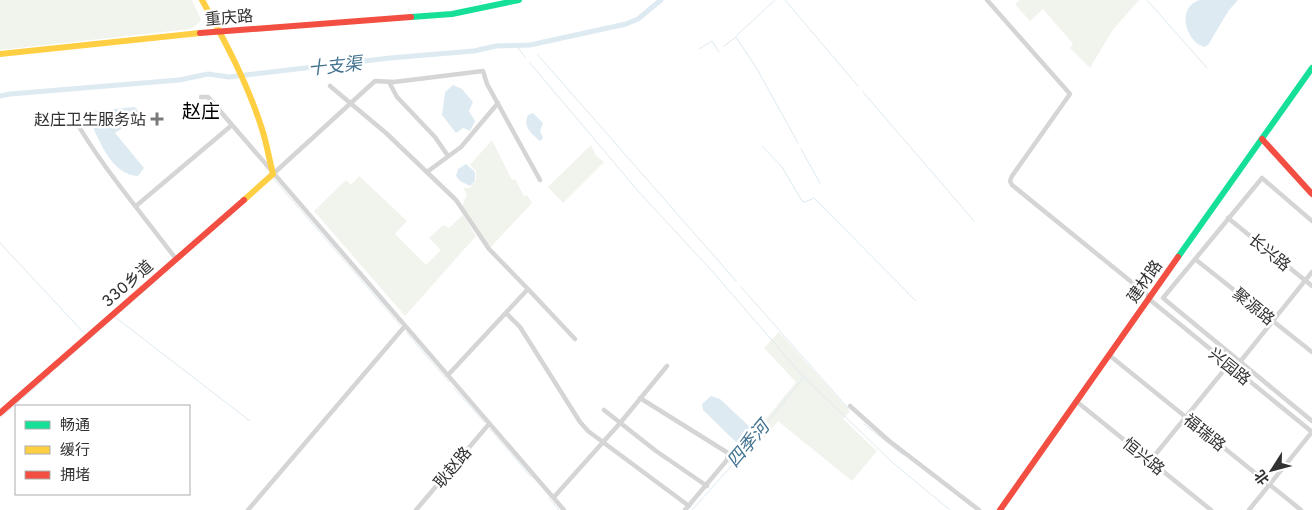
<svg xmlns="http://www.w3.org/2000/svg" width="1312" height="510" font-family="Overpass,'Noto Sans SC',sans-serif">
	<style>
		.green { fill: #f1f3ed }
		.water { fill: #ddeaf1 }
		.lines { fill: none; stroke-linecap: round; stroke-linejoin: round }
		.stream { stroke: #ddeaf1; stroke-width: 1 }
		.canal { stroke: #ddeaf1; stroke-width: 5 }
		.street { stroke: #d5d5d5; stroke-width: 4.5 }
		.fast { stroke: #16e098; stroke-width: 6 }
		.slow { stroke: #ffcf43; stroke-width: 6 }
		.jam { stroke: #f24e42; stroke-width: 6 }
		.poi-dot { fill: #797979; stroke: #fff; stroke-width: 2 }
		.labels { text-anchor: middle; stroke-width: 5; stroke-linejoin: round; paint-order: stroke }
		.street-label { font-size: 16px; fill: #313131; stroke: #fff }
		.poi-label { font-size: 16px; fill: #313131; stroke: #fff; text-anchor: end }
		.water-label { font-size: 18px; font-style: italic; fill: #437390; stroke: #fff }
		.quarter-label { font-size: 19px; fill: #000; stroke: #fff }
	</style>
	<rect width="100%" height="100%" fill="#fff"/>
	<path class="green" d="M 0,0 L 192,0 L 201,19 L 199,23 L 190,29 L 0,50 Z
		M 1020,0 L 1139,0 L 1112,31 L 1090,68 L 1070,48 L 1073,44 L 1043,9 L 1030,21 L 1015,4 Z
		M 492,140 L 512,180 L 515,179 L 524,196 L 527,195 L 532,203 L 490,248 L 463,208 L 463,204 L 467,194 L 464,190 L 464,188 L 470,188 L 476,180 L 476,171 L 470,165 Z
		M 591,145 L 596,156 L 604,162 L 563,203 L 548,187 Z
		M 359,176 L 407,221 L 395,234 L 426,265 L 441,250 L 429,238 L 443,225 L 449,228 L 463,215 L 476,236 L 405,316 L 314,211 L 346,180 L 351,185 Z
		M 779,332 L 850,411 L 843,419 L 877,451 L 852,481 L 778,421 L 764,438 L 756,431 L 796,382 L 764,348 Z"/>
	<path class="water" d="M 1200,0 L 1238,0 L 1229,10 L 1208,45 L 1204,47 C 1185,41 1176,7 1200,0 Z
		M 453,85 L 462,89 L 473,102 L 469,111 L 475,121 L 470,131 L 463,128 L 456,133 L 442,115 L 445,92 Z
		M 134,107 C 138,109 139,112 138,118 L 115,133 L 144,168 L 138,176 C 112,175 99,141 90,120 L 90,115 L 96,111 Z
		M 533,113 L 543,123 L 540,131 L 543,138 L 540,141 C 532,134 522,127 528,115 Z
		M 466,164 L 475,172 L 475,181 L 470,186 L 460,181 L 456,176 L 458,169 Z
		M 711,396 L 720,399 L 751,428 L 753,432 L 742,445 L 739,445 L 703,410 L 702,404 Z"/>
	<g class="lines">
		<path class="stream" d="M 785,0 L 858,86
			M 1147,0 L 1207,68
			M 736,36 L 775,0
			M 516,45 L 525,57
			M 724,46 L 736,37 L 757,69 L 798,143
			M 699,49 L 712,41 L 719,52
			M 538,55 L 736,281
			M 530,63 L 638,191 L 712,271 L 802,375 L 893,463 L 950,510
			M 863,92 L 974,221
			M 762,146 L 782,167 L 802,201 L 805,202 L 814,198 L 916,301
			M 801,149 L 820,183
			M 273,178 L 400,325
			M 0,243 L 84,333
			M 741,287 L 848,408
			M 115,317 L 250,421
			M 406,332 L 449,382
			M 55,369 L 158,279
			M 454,388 L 484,422
			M 0,418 L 50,374
			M 864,424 L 903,455
			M 490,429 L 531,477
			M 549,498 L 559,510
			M 692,510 L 735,462 L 803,378"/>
		<path class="canal" d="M 0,96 L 10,94 L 179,80 L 208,74 L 229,77 L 390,58 L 474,51 L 496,46 L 530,45 L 626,24 L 638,19 L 661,0"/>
		<path class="street" d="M 987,0 L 1070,94 L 1012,176 L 1010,181 L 1012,185 L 1150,297
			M 389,82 L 397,97 L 435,137 L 448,156
			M 330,86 L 386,133 L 456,200 L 489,249 L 528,289 L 448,375
			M 201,97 L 208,97 L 564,510
			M 71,113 C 100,165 140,211 176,259
			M 427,172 L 461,147 L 498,103
			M 273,174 L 375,81 L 394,82 L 483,71 L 487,84 L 540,180
			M 136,206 L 232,125
			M 1228,218 L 1312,286
			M 1312,221 L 1262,178 L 1163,298 L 1312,421
			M 1195,259 L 1312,352
			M 528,289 L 575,339
			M 1149,299 L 1312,432
			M 506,313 L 520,327 L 580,422 L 588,431 L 689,506
			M 1109,355 L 1301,510
			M 1240,362 L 1312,272
			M 640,398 L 728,453 L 727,460 L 685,510
			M 1076,401 L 1211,510
			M 850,406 L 888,440 L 979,510
			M 604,410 L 656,451 L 707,486
			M 1150,461 L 1229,364
			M 554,497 L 621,422 L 667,366
			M 248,510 L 405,326
			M 416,510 L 489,424
			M 1249,510 L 1312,432"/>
		<path class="fast" d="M 411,17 L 452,14 L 519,0
			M 1178,257 L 1312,68"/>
		<path class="slow" d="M 202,0 C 225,41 248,84 262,129 C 267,144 269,159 273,174 L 244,200
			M 0,54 L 200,33"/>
		<path class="jam" d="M 200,33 L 411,17
			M 1262,139 L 1312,194
			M 0,413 L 244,200
			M 1000,510 L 1178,257"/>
	</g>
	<path class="poi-dot" d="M154.5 111.5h5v5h5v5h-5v5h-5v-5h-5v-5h5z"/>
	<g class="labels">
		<g class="street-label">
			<text transform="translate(229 17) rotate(-5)" y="6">重庆路</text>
			<text transform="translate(1270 252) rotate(39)" y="6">长兴路</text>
			<text transform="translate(1144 281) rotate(-55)" y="6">建材路</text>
			<text transform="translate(127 283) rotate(-41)" y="6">330乡道</text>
			<text transform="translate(1254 306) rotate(39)" y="6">聚源路</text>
			<text transform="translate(1230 366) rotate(39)" y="6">兴园路</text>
			<text transform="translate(1205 432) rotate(39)" y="6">福瑞路</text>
			<text transform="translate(1144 456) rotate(39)" y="6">恒兴路</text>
			<text transform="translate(452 467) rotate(-50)" y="6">耿赵路</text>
		</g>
		<g class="poi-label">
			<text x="146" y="125">赵庄卫生服务站</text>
		</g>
		<g class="water-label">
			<text transform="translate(335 66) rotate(-6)" y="6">十支渠</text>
			<text transform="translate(748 444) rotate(-50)" y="6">四季河</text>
		</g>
		<g class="quarter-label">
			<text x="201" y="118">赵庄</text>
		</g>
	</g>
	<rect x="15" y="405" width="175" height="90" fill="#ffffff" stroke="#adadad"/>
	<rect x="25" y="421" width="25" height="8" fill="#16e098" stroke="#adadad"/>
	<text x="60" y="430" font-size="15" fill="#313131">畅通</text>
	<rect x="25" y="446" width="25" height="8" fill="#ffcf43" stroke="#adadad"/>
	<text x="60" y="455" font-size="15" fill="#313131">缓行</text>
	<rect x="25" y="471" width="25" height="8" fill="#f24e42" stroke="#adadad"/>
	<text x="60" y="480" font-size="15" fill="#313131">拥堵</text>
	<g transform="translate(1272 470) rotate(234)" stroke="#ffffff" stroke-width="4" paint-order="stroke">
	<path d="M0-4L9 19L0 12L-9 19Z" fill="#313131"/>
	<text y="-8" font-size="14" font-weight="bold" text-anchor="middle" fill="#313131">北</text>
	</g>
</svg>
